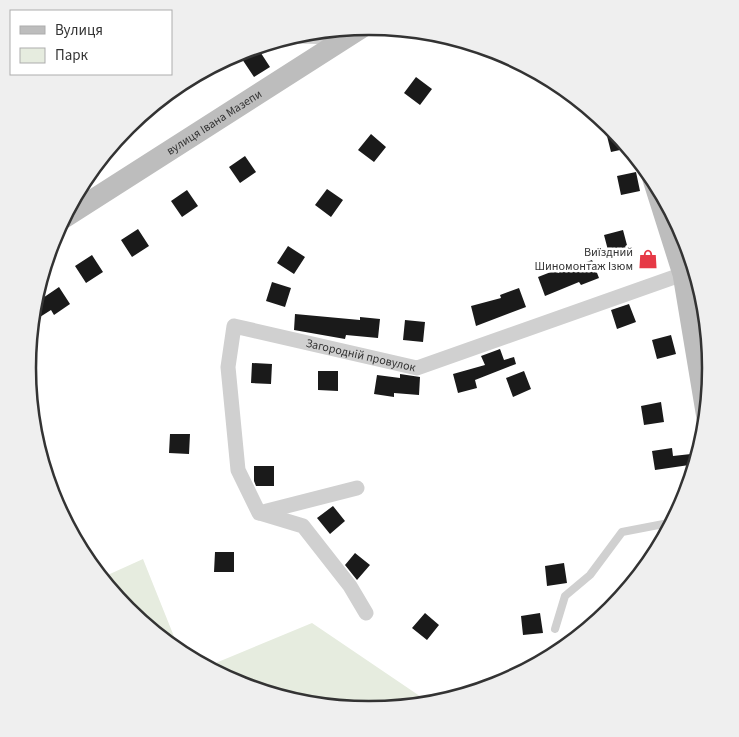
<svg xmlns="http://www.w3.org/2000/svg" width="739" height="737" font-family="'Source Sans 3',sans-serif">
	<style>
		.green { fill: #e6ecdf }
		.building { fill: #1a1a1a }
		.lines { fill: none; stroke-linecap: round; stroke-linejoin: round }
		.lane { stroke: #d0d0d0; stroke-width: 8 }
		.street { stroke: #d0d0d0; stroke-width: 15 }
		.secondary { stroke: #bdbdbd; stroke-width: 21 }
		.labels { text-anchor: middle; stroke-width: 5; stroke-linejoin: round; paint-order: stroke }
		.street-label { font-size: 12px; fill: #333; stroke: #fff }
		.poi-label { font-size: 12px; fill: #333; stroke: #fff; text-anchor: end }
		.rim { fill: none; stroke: #333; stroke-width: 2.5 }
	</style>
	<rect width="100%" height="100%" fill="#fff"/>
	<path class="green" d="M 143,559 L 181,654 L 127,610 L 101,578 Z
		M 312,623 L 433,705 C 412,707 389,712 368,711 C 310,708 256,694 206,667 Z"/>
	<path class="building" d="M 257,47 L 270,67 L 254,77 L 240,56 Z
		M 416,77 L 432,89 L 420,105 L 404,93 Z
		M 615,130 L 617,134 L 629,148 L 611,152 L 606,132 Z
		M 371,134 L 386,147 L 374,162 L 358,150 Z
		M 245,156 L 256,172 L 240,183 L 229,167 Z
		M 636,172 L 640,191 L 621,195 L 617,176 Z
		M 327,189 L 343,200 L 331,217 L 315,205 Z
		M 187,190 L 198,206 L 182,217 L 171,201 Z
		M 138,229 L 149,246 L 132,257 L 121,240 Z
		M 623,230 L 628,249 L 609,254 L 604,235 Z
		M 288,246 L 305,257 L 294,274 L 277,263 Z
		M 92,255 L 103,272 L 86,283 L 75,266 Z
		M 592,260 L 599,278 L 581,285 L 579,282 L 545,296 L 538,277 L 556,270 L 558,273 Z
		M 272,282 L 291,288 L 285,307 L 266,301 Z
		M 59,287 L 70,304 L 54,315 L 51,310 L 32,322 L 34,304 Z
		M 519,288 L 526,307 L 476,326 L 471,306 L 501,298 L 500,295 Z
		M 629,304 L 636,322 L 617,329 L 611,310 Z
		M 295,314 L 360,320 L 360,317 L 380,319 L 378,338 L 346,335 L 345,339 L 294,330 Z
		M 405,320 L 425,322 L 423,342 L 403,340 Z
		M 671,335 L 676,354 L 657,359 L 652,340 Z
		M 500,349 L 504,360 L 514,357 L 516,364 L 475,380 L 477,388 L 458,393 L 453,374 L 485,365 L 481,356 Z
		M 252,363 L 272,364 L 271,384 L 251,383 Z
		M 318,371 L 338,371 L 338,391 L 318,390 Z
		M 524,371 L 531,389 L 513,397 L 506,378 Z
		M 400,374 L 420,377 L 419,395 L 394,393 L 394,397 L 374,394 L 377,375 L 400,378 Z
		M 661,402 L 664,422 L 644,425 L 641,406 Z
		M 170,434 L 190,434 L 189,454 L 169,453 Z
		M 672,448 L 673,456 L 700,453 L 696,464 L 655,470 L 652,451 Z
		M 254,466 L 274,466 L 274,486 L 256,486 L 254,481 Z
		M 333,506 L 345,521 L 330,534 L 317,518 Z
		M 215,552 L 234,552 L 234,572 L 214,572 Z
		M 355,553 L 370,565 L 357,580 L 345,565 Z
		M 564,563 L 567,583 L 547,586 L 545,566 Z
		M 425,613 L 439,625 L 427,640 L 412,628 Z
		M 540,613 L 543,633 L 523,635 L 521,616 Z"/>
	<g class="lines">
		<path class="lane" d="M 555,629 L 565,596 L 590,575 L 622,532 L 674,522"/>
		<g class="street">
			<path d="M 292,36 L 346,37"/>
			<path id="s1" d="M 357,488 L 259,513 L 238,470 L 228,367 L 234,326 L 417,368 L 683,274 L 697,273"/>
			<path d="M 260,513 L 303,526 L 350,586 L 366,613"/>
		</g>
		<g class="secondary">
			<path d="M 652,176 L 683,274 L 707,418"/>
			<path id="s2" d="M 64,218 L 363,27"/>
		</g>
	</g>
	<defs>
		<symbol id="shop-bare" viewBox="-9 -9 18 18"><path d="M-5-2.5h2.3a2.7 3.5 0 0 1 5.4 0H5L5.5 6h-11ZM-1.5-2.5h3a1.5 2.3 0 0 0-3 0Z" fill="#e63946" stroke="#fff" stroke-width="2.5" paint-order="stroke"/></symbol>
	</defs>
	<g fill-rule="evenodd">
		<use href="#shop-bare" x="634" y="245" width="28" height="28"/>
	</g>
	<g class="labels">
		<g class="street-label">
			<text dy="4" stroke="none"><textPath href="#s2" startOffset="178">вулиця Івана Мазепи</textPath></text>
			<text dy="4" stroke="none"><textPath href="#s1" startOffset="424">Загородній провулок</textPath></text>
		</g>
		<g class="poi-label">
			<text x="633" y="256">Виїздний<tspan x="633" dy="14">Шиномонтаж Ізюм</tspan></text>
		</g>
	</g>
	<path d="M0 0H739V737H0ZM36 368a333 333 0 1 1 666 0a333 333 0 1 1-666 0Z" fill="#efefef" fill-rule="evenodd"/>
	<path class="rim" d="M36 368a333 333 0 1 1 666 0a333 333 0 1 1-666 0Z"/>
	<rect x="10" y="10" width="162" height="65" fill="#ffffff" stroke="#adadad"/>
	<rect x="20" y="26" width="25" height="8" fill="#bdbdbd" stroke="#adadad"/>
	<text x="55" y="35" font-size="15" fill="#333333">Вулиця</text>
	<rect x="20" y="48" width="25" height="15" fill="#e6ecdf" stroke="#adadad"/>
	<text x="55" y="60" font-size="15" fill="#333333">Парк</text>
</svg>
